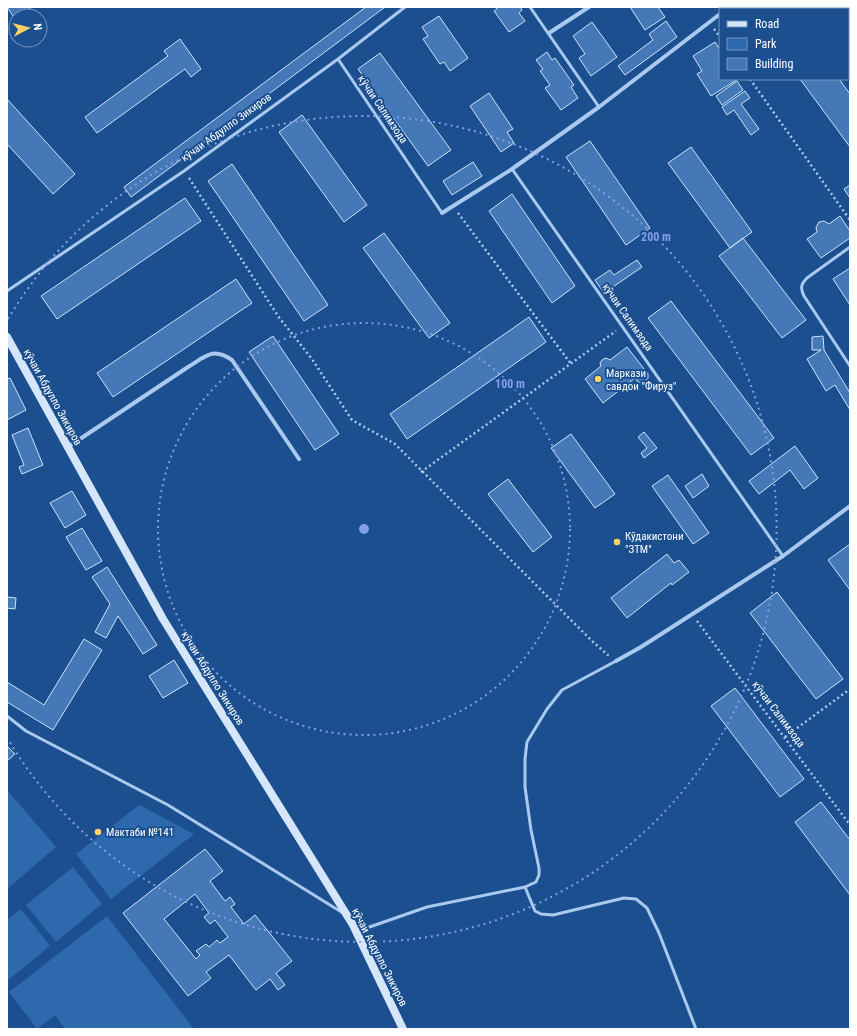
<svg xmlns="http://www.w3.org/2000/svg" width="857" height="1036" font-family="'Roboto Condensed',sans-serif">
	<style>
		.green { fill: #2e69ad }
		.building { fill: #4478b7; stroke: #cfe3fa; fill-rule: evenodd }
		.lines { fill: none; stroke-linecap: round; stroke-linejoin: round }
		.path { stroke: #a9c9ee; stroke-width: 2.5; stroke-dasharray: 2 3; stroke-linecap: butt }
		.lane { stroke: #a9c9ee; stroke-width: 3 }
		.street { stroke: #a9c9ee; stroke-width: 4 }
		.secondary { stroke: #d6e6fa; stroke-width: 8 }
		.ring { fill: none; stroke: #839eea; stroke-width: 2; stroke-dasharray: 2 4 }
		.poi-dot { fill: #ffd166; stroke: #1b4f8f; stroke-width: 1.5 }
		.labels { text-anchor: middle; stroke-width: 4; stroke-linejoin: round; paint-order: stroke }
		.street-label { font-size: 11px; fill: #fff; stroke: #1b4f8f }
		.poi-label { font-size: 11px; fill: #fff; stroke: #1b4f8f; text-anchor: start }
		.centre { fill: #839eea; stroke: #1b4f8f; stroke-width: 2 }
		.ring-label { font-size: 12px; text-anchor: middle; font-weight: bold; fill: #839eea; stroke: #1b4f8f; stroke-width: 4; stroke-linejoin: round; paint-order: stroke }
	</style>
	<rect width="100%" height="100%" fill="#1b4f8f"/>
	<path class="green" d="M 8,791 L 56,847 L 7,889 L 7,792 Z
		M 139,805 L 194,834 L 111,899 L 76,854 Z
		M 73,867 L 102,904 L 56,942 L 26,905 Z
		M 21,909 L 50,946 L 7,981 L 7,920 Z
		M 107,916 L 194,1029 L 65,1029 L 55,1015 L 37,1029 L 9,992 Z"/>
	<path class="building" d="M 7,7 L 32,7 L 19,16 L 16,16 L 15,19 Z
		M 366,7 L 385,7 L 131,197 L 124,187 Z
		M 496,7 L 520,7 L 522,10 L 519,13 L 525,21 L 509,32 L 494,11 L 497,9 Z
		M 630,7 L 658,7 L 665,17 L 645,30 Z
		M 439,16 L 468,58 L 450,71 L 444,62 L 440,64 L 423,39 L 428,36 L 422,27 Z
		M 666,21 L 677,37 L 625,75 L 618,66 L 653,40 L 649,34 Z
		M 592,22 L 617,57 L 591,76 L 579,58 L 585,54 L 573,36 Z
		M 180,39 L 201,69 L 191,77 L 185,69 L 97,133 L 85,117 L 168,56 L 164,51 Z
		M 715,42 L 720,50 L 720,79 L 738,79 L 711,96 L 697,74 L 702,71 L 693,56 Z
		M 547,52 L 552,60 L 555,58 L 574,85 L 571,87 L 578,98 L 561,110 L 545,88 L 550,85 L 540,71 L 543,69 L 536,60 Z
		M 380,53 L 451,150 L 428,166 L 358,69 Z
		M 800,79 L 839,79 L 850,94 L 850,147 Z
		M 737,81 L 743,90 L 722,105 L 716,96 Z
		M 745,91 L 750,98 L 741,104 L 759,129 L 751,135 L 734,110 L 727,115 L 722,107 Z
		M 489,93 L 513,129 L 507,132 L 514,143 L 501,152 L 470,106 Z
		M 7,99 L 75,174 L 53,194 L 7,144 Z
		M 302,115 L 367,205 L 344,222 L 279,132 Z
		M 590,141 L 650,228 L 626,245 L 566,157 Z
		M 691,147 L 752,232 L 730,248 L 668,163 Z
		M 473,162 L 482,176 L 452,195 L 443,181 Z
		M 232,164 L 328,305 L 304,321 L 208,181 Z
		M 850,185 L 850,198 L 844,189 Z
		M 512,194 L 575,286 L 552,303 L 489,211 Z
		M 185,198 L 201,221 L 57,319 L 41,296 Z
		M 840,216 L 850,231 L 850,238 L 821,258 L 807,239 L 817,232 L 816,227 L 819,222 L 824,221 L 829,224 Z
		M 384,233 L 450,323 L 429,338 L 363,248 Z
		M 743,238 L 806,320 L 782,338 L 719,256 Z
		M 637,260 L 642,267 L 604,293 L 595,280 L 610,270 L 614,275 Z
		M 850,268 L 850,305 L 833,279 Z
		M 236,279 L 252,303 L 113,397 L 97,373 Z
		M 671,301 L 774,438 L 751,455 L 648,318 Z
		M 529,317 L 546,342 L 407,439 L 390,414 Z
		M 273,336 L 339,434 L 315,450 L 249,352 Z
		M 823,336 L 824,350 L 850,393 L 850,410 L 835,385 L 826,391 L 807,359 L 821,350 L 812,350 L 812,337 Z
		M 627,347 L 648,374 L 648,378 L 646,382 L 642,383 L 638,382 L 635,378 L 603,403 L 585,379 L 601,366 L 600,363 L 602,360 L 606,358 L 610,360 Z
		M 10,378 L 26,410 L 7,420 L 7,379 Z
		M 28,428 L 43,465 L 22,474 L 19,467 L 24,465 L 12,435 Z
		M 644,432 L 657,448 L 644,458 L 641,453 L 647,448 L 638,437 Z
		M 571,434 L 615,494 L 595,508 L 551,448 Z
		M 795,446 L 818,478 L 804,489 L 790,470 L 759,494 L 749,481 Z
		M 702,474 L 709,486 L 693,498 L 685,486 Z
		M 668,475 L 709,533 L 693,544 L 652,486 Z
		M 508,479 L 552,537 L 533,552 L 488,494 Z
		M 72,491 L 86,515 L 65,528 L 50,503 Z
		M 82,528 L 102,561 L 86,570 L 66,537 Z
		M 850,544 L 850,590 L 828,560 Z
		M 667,554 L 674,563 L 679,560 L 689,572 L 672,585 L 671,583 L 627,618 L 611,598 Z
		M 107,567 L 157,645 L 143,654 L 118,616 L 106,638 L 95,632 L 110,604 L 92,577 Z
		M 777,592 L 843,679 L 816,699 L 750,613 Z
		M 7,597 L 16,598 L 15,609 L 7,608 Z
		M 84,639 L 102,650 L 53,730 L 7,702 L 7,682 L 44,705 Z
		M 174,660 L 188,683 L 163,698 L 149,676 Z
		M 735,688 L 804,779 L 780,797 L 711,706 Z
		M 7,746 L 15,754 L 7,761 Z
		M 821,802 L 850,840 L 850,895 L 795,822 Z
		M 205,849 L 223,871 L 210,881 L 225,901 L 230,897 L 235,904 L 231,907 L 244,924 L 255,915 L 292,961 L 276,973 L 285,985 L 278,990 L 270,979 L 256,990 L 229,955 L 206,972 L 211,978 L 188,996 L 123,913 ZM 195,894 L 209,913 L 204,917 L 210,924 L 215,920 L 228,937 L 220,943 L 217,940 L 209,947 L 206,944 L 196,951 L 200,955 L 196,959 L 164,919 Z"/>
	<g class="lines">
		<path class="path" d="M 714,29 L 720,37
			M 750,79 L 850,220
			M 189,178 L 278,316 L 312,359 L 352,420 L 395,444 L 592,641 L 609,656
			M 458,213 L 571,364
			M 421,472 L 616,331
			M 697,621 L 850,825
			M 785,737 L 850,689"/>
		<path class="lane" d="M 405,7 L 338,59 L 442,213
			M 530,7 L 599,107
			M 512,169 L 783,556
			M 850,247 L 807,278 C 801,284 800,288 804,296 L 850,366
			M 7,291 L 184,171 L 338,59
			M 7,716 L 26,731 L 168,805 L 343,913
			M 525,887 L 535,911 L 541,914 L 553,915 L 624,898 L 636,899 L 647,908 L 659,933 L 696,1029
			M 358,931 L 427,907 L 525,887 L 536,882 L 539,875 L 539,868 L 531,830 L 525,787 L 525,759 L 527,742 L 547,709 L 562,690 L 616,661"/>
		<path class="street" d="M 824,7 L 825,9
			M 728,9 L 731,7
			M 549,33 L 589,7
			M 848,42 L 850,45
			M 442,213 L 512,169 L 599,107 L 720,14
			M 68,447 L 188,367 C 206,356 213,347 232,360 L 299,459
			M 616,661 L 641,647 L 783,556 L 850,506"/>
		<path class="secondary" d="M 7,337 L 163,619 L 353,925 L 403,1029"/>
	</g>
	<g class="ring">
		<circle cx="364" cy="529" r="206"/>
		<path d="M8 319A413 413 0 1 1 8 739"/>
	</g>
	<g class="poi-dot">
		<circle cx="598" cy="379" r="4"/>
		<circle cx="617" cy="542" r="4"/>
		<circle cx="98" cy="832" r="4"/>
	</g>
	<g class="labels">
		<g class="street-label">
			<text transform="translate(383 109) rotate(56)" y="4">кӯчаи Салимзода</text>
			<text transform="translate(226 127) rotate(-36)" y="4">кӯчаи Абдулло Зикиров</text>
			<text transform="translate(628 317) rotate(55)" y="4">кӯчаи Салимзода</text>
			<text transform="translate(53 397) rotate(61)" y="4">кӯчаи Абдулло Зикиров</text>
			<text transform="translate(213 678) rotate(58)" y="4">кӯчаи Абдулло Зикиров</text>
			<text transform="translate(779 714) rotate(53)" y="4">кӯчаи Салимзода</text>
			<text transform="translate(380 957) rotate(63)" y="4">кӯчаи Абдулло Зикиров</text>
		</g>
		<g class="poi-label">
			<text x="606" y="377">Маркази<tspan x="606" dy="13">савдои "Фируз"</tspan></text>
			<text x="625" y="540">Кӯдакистони<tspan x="625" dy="13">"ЗТМ"</tspan></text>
			<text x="106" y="836">Мактаби №141</text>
		</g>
	</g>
	<circle cx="364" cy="529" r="6" class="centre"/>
	<g class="ring-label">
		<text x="656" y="241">200 m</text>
		<text x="510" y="388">100 m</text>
	</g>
	<rect width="857" height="1036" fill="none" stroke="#ffffff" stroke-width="16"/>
	<rect x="719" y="8" width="130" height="72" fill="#1b4f8f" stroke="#7695bc"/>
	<rect x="727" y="21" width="20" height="6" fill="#d6e6fa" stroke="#7695bc"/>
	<text x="755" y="28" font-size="12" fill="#ffffff">Road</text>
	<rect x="727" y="38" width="20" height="12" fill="#2e69ad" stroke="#7695bc"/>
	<text x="755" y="48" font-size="12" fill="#ffffff">Park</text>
	<rect x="727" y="58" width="20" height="12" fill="#4478b7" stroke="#7695bc"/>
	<text x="755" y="68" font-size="12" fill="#ffffff">Building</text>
	<g transform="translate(28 28) rotate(83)"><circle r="19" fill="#1b4f8f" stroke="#7695bc"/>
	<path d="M0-3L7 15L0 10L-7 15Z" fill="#ffd166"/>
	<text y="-6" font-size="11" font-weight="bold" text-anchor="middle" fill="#ffffff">N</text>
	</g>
</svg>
